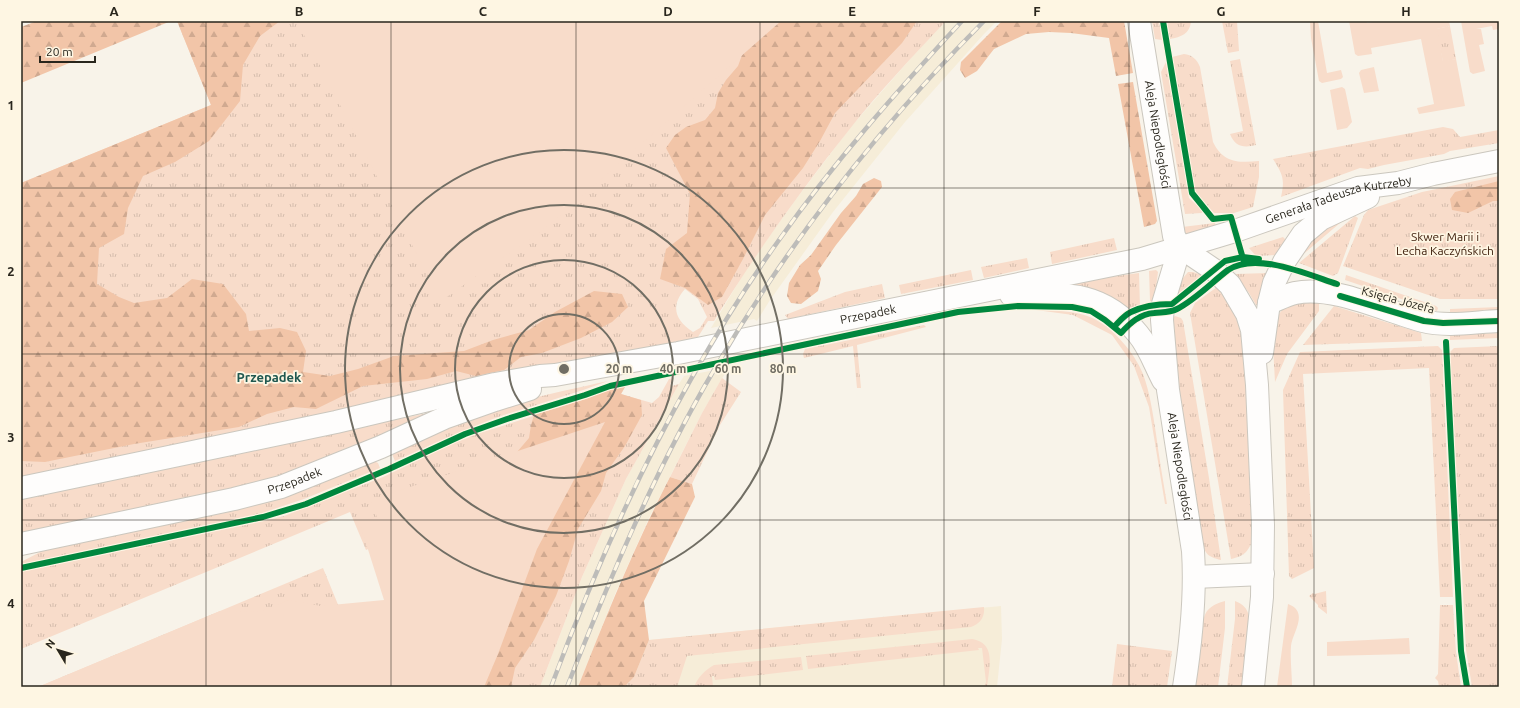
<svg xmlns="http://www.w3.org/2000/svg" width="1520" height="708" font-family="Ubuntu,sans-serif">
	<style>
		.built { fill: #f6edd8 }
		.grass { fill: url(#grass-tufts); fill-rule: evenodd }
		.forest { fill: url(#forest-firs) }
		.garden { fill: #f8dcca }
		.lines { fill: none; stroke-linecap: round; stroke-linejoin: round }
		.minor-casing { stroke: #cbc7be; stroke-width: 24 }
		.minor { stroke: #fefdfc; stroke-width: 22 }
		.rail-casing { stroke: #bdbcb9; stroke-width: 4.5 }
		.rail { stroke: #fef6e3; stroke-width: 3; stroke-dasharray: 9; stroke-linecap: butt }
		.cycleway-casing { stroke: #fef6e3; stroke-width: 8 }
		.cycleway { stroke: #00873e; stroke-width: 6 }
		.grid { fill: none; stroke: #29261d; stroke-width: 1; stroke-opacity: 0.55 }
		.ring { fill: none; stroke: #716e64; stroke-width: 2 }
		.labels { text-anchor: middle; stroke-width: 3.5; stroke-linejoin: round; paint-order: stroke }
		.street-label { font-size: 12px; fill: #29261d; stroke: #fef6e3 }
		.park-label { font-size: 12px; fill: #40210e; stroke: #fef6e3 }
		.neighbourhood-label { font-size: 13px; font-weight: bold; fill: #205850; stroke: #fef6e3 }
		.centre { fill: #716e64; stroke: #fef6e3; stroke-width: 2 }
		.ring-label { font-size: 12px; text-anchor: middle; font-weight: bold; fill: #716e64; stroke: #fef6e3; stroke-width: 3.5; stroke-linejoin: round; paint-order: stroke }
		.neatline { fill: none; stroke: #29261d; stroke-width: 1.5 }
		.grid-label { font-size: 13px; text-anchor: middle; font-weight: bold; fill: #29261d }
	</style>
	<defs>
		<pattern id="grass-tufts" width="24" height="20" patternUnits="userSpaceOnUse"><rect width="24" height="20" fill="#f8dcca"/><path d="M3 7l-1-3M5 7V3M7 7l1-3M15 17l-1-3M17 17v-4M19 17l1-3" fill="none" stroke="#d5bdad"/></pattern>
		<pattern id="forest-firs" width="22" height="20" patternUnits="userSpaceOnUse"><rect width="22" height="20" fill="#f2c5a8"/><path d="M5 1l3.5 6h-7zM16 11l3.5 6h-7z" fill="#d0a990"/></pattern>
	</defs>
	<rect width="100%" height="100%" fill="#f8f3e9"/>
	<path class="built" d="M 946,21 L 997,21 L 984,34 L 905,122 L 833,212 L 770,300 L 757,321 L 754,319 L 711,328 L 750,263 L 797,198 L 850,128 L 912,57 Z
		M 725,368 L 727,370 L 702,413 L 649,518 L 615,594 L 578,687 L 540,687 L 582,577 L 626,479 L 679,384 L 684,376 Z
		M 1001,606 L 1002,639 L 997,687 L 624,687 L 634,677 L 649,640 Z"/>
	<path class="grass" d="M 177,21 L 946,21 C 913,56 879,92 849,130 C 800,191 755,255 714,321 L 708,321 L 698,337 L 21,478 L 21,183 L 211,105 ZM 685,289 L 698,299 L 707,317 L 700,328 L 693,332 C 675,320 670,306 685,289 Z
		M 1152,21 L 1159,21 L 1162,40 L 1155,39 Z
		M 1167,21 L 1191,21 C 1190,34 1181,37 1170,39 Z
		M 1222,21 L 1237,21 L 1239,51 L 1228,53 Z
		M 1450,26 L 1456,59 L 1443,62 L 1436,29 Z
		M 1184,54 C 1192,55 1197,59 1200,67 L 1213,142 C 1223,163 1239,163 1259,161 L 1259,177 L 1253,207 L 1234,213 L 1214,213 L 1194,190 L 1172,57 Z
		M 1240,59 L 1256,145 C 1244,148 1235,147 1230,134 L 1243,131 L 1230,61 Z
		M 1166,62 L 1189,198 L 1202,210 L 1202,213 L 1185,214 L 1161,72 Z
		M 1443,127 L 1453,129 L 1460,137 L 1499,130 L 1499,143 L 1450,151 L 1444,154 L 1384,165 L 1368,169 L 1360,168 L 1281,197 C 1285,179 1283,175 1273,159 Z
		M 1499,176 L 1499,299 L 1440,299 L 1343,266 L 1364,215 L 1368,210 L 1422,192 Z
		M 1353,212 L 1294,262 L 1314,234 Z
		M 1355,216 L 1358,218 L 1338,273 L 1333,276 L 1299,263 Z
		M 1215,223 L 1216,227 L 1187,235 L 1182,227 Z
		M 1283,237 L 1286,240 L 1277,255 L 1256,256 L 1249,248 Z
		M 1114,238 L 1117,250 L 1052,264 L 1050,252 Z
		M 1027,258 L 1029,268 L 984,278 L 981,267 Z
		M 971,270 L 973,280 L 901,294 L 899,285 Z
		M 1156,270 L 1158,272 L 1154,303 L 1150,301 L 1149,271 Z
		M 1188,272 L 1193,272 L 1202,275 L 1170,300 L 1175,288 Z
		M 1139,273 L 1140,307 L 1126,312 L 1072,286 L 1071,284 L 1073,282 Z
		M 1269,273 L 1259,306 L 1256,305 L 1249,293 L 1235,274 Z
		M 1346,275 L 1436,306 L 1438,308 L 1437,311 L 1345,280 Z
		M 882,284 L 885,298 L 788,319 L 785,315 L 845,292 Z
		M 1217,287 C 1223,296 1230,304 1234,313 C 1242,331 1244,349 1245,368 L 1253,540 C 1247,553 1244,556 1231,559 L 1190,313 L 1195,303 Z
		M 1296,301 L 1319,302 L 1319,311 L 1287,354 L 1275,382 L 1272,328 L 1277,317 L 1284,307 Z
		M 1334,306 L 1421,333 L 1422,341 L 1303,345 Z
		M 1499,307 L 1499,312 L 1450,314 L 1450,309 Z
		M 1036,310 C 1053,311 1073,310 1090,317 C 1111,325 1135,353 1143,374 C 1150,393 1153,414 1156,434 C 1159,457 1163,480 1167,504 L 1165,504 L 1149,407 L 1134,366 L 1112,335 L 1073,315 Z
		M 1175,316 L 1181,318 L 1183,321 L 1209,478 L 1221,560 C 1208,557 1205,554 1201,540 L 1168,322 Z
		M 924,325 L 926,327 L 857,345 L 861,388 L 857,388 L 853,346 L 804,358 L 803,354 L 805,349 Z
		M 1499,333 L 1499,338 L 1450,340 L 1450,335 Z
		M 1438,346 L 1442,350 L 1453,597 L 1440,597 L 1429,368 L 1303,374 L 1314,568 L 1292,579 L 1289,576 L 1283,390 L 1300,352 Z
		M 1499,346 L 1499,687 L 1472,687 L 1466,650 L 1450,352 L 1454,348 Z
		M 674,378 L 670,384 L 672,386 L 679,384 L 626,479 L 582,577 L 540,687 L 438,687 L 375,546 L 366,550 L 350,512 L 21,649 L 21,572 L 264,521 L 284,516 L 383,477 L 454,443 L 480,433 L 586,399 L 610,390 L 625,387 L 621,394 L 652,403 L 659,397 L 669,379 Z
		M 722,378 L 741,392 L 720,425 L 692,484 L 670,477 L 702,413 Z
		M 608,381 C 574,394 539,404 504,415 C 467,428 431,445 395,461 L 392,454 C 432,435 473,417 516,403 C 546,394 577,388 608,381 Z
		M 428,413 L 430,414 L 409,425 L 262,483 L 21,535 L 21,498 Z
		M 374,461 L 378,463 L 380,468 L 304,499 L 262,513 L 21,564 L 21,562 L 44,550 L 224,513 L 264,503 L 307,488 Z
		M 323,568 L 339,607 L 78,687 L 38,687 Z
		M 1326,591 L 1327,614 L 1318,607 L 1318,605 L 1309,596 L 1313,593 L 1314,594 Z
		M 1225,601 L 1225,628 L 1218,687 L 1194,687 C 1196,671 1199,622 1207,611 C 1212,605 1218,603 1225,601 Z
		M 1235,601 C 1243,604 1247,608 1249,616 L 1242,687 L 1227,687 L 1235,619 Z
		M 1440,605 L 1453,605 L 1456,652 L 1461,687 L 1439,687 L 1438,681 L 1435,678 L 1438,674 Z
		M 984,607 C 985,617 980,624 971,627 L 687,656 L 677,687 L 624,687 L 634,677 L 649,640 Z
		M 972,639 C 997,643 989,668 987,687 L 984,687 L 986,682 L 982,648 L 978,648 L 979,650 L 808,669 L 806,656 Z
		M 1117,644 L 1172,651 L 1167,687 L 1112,687 Z
		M 801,657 L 803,670 L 715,680 L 714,676 L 712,676 L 713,687 L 694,687 C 698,677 705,670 714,665 Z"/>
	<path class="forest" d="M 37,21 L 171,21 L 21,83 L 21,27 Z
		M 177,21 L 280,21 L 260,36 L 243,65 L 240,101 L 209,141 L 175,162 L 143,176 L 128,208 L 124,234 L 99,248 L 97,284 L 119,297 L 134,303 L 167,298 L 192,279 L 223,284 L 246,314 L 249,331 L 280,328 L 297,332 L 306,351 L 303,372 L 330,376 L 358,369 L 394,356 L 464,351 L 493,340 L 529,330 L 555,312 L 594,291 L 622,294 L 628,307 L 612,322 L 581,338 L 542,353 L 521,357 L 504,370 L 476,376 L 456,371 L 427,379 L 363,386 L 316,409 L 294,407 L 267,414 L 239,427 L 134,444 L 45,462 L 21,461 L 21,183 L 211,105 Z
		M 769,21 L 917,21 L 902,43 L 835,113 L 820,141 L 803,168 L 765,215 L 743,259 L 722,297 L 708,305 L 685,288 L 660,279 L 666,249 L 687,233 L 690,194 L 666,148 L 675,135 L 686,127 L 705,120 L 715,108 L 718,93 L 726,80 L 738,66 L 742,55 Z
		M 1002,21 L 1124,21 L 1133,73 L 1116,76 L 1109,38 L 1071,33 L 1049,32 L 1026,34 L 994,49 L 977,71 L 965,78 L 960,70 L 961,62 Z
		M 1133,82 L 1157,221 L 1155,224 L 1144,227 L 1118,84 Z
		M 874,178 L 881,181 L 882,187 L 836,245 L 818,271 L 821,279 L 818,291 L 801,304 L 791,303 L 787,296 L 789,283 L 800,265 L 811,255 L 841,213 L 856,196 L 863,184 Z
		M 1499,181 L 1499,201 L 1493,201 L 1468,213 L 1452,210 L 1450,199 L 1455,192 Z
		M 625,387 L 621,394 L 641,400 L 642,415 L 625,446 L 606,473 L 601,491 L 578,529 L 569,561 L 556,596 L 534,640 L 515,668 L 511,687 L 447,687 L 517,452 L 529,438 L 531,425 L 534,415 L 586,399 L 610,390 Z
		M 670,477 L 692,484 L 695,497 L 644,601 L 649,640 L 634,677 L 624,687 L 578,687 C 606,616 635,545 670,477 Z"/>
	<path class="garden" d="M 297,21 L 781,21 L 548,226 L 441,301 Z
		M 1310,21 L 1318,21 L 1327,73 L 1341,70 L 1343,77 L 1341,79 L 1322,83 L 1319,81 L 1311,38 Z
		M 1349,21 L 1366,21 L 1367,23 L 1379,21 L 1449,21 L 1450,26 L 1437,29 L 1443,61 L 1456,59 L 1465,106 L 1419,114 L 1417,108 L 1434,104 L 1421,39 L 1371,48 L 1372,54 L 1358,56 L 1355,54 Z
		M 1461,21 L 1499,21 L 1498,25 L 1499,29 L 1493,30 L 1492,26 L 1476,29 L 1481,29 L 1484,44 L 1479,45 L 1485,71 L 1473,74 L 1470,72 Z
		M 1374,67 L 1379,91 L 1364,93 L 1359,73 L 1361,70 Z
		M 1342,87 L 1345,89 L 1352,122 L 1347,128 L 1337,130 L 1330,90 Z
		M 605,422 L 537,549 L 498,654 L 484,687 L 38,687 L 220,611 L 224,612 L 262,611 L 289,600 L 321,606 L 384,600 L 359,521 L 377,517 L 371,500 Z
		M 1288,604 C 1310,612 1292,633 1291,646 C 1290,659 1292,674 1292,687 L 1277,687 Z
		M 1409,638 L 1410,654 L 1327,656 L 1327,642 Z"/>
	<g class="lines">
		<defs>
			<g id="minor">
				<path id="s1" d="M 1139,21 L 1174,236 L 1180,247 L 1214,270 L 1230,285 L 1247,314 L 1252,330 L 1257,385 L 1263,525 L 1262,597 L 1253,687"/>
				<path id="s2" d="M 1180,247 L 1163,304 L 1162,320 L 1168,390 L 1193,551 C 1196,597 1191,642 1184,687"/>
				<path d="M 1011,295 C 1063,294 1101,289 1138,334 C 1149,347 1155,365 1163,380"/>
				<path d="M 1269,303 C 1277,300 1286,295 1295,293 C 1334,285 1385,311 1423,321 C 1447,327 1474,322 1499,321"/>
				<path d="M 1262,353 L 1269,303 L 1274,283 L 1284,262 L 1303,234 L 1321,219 L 1368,197"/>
				<path id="s3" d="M 21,488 L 336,422 L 495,384 L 540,376 L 555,375 L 678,353 L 1142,259 L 1235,231 L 1358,188 L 1398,183 L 1433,174 L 1499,161"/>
				<path id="s4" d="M 21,544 L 234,499 L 281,487 L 381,447 L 444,418 L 495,400 L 530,389"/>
				<path d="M 1194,577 L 1263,574"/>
			</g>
		</defs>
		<use href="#minor" class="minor-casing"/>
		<use href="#minor" class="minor"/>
		<defs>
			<path id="rail" d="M 551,687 C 609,530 681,377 779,240 C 834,162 897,91 962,21
				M 567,687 C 610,578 655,470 714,370 C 788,243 881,125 984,21"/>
		</defs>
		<use href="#rail" class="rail-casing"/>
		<use href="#rail" class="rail"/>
		<defs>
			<path id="cycleway" d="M 1163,21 L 1192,193 L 1213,219 L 1231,217 L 1244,262
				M 1340,296 L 1424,321 L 1443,323 L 1499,321
				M 1114,327 C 1119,322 1124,315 1131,312 C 1143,306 1159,304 1172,304 L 1225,261 L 1243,257 L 1259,259
				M 1446,342 L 1461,651 L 1467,687
				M 21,568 L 263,517 L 306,504 L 389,469 L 465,434 L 507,419 L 585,395 L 610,386 L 958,312 L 1018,306 L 1072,307 L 1091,311 L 1105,320 L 1121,333 C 1130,323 1140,314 1154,313 C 1162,312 1169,313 1177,309 C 1196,299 1211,283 1228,270 C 1256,251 1309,275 1337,284"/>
		</defs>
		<use href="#cycleway" class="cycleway-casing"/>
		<use href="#cycleway" class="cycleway"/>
	</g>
	<path class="grid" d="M 206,21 L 206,687M 391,21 L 391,687M 576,21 L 576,687M 760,21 L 760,687M 944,21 L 944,687M 1129,21 L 1129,687M 1314,21 L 1314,687M 21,188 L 1499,188M 21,354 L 1499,354M 21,520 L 1499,520"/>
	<g class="ring">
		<circle cx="564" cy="369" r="55"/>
		<circle cx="564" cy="369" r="109"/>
		<circle cx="564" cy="369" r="164"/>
		<circle cx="564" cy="369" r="219"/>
	</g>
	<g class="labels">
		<g class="street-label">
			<text dy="4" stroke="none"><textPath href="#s1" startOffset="115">Aleja Niepodległości</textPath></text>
			<text dy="4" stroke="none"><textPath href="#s3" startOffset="1350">Generała Tadeusza Kutrzeby</textPath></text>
			<text transform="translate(1398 300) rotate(15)" y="4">Księcia Józefa</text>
			<text dy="4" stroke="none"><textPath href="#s3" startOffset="865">Przepadek</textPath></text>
			<text dy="4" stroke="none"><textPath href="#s2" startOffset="223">Aleja Niepodległości</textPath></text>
			<text dy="4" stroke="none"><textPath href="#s4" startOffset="281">Przepadek</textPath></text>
		</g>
		<g class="park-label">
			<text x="1445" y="241">Skwer Marii i<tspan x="1445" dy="14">Lecha Kaczyńskich</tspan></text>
		</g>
		<g class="neighbourhood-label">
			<text x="269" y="382">Przepadek</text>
		</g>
	</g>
	<circle cx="564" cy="369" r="6" class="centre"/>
	<g class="ring-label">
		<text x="619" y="373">20 m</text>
		<text x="673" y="373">40 m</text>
		<text x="728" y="373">60 m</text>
		<text x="783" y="373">80 m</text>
	</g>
	<rect width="1520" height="708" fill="none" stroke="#fef6e3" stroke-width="44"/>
	<g transform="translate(58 650) rotate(308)" stroke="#fef6e3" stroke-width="3" paint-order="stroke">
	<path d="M0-3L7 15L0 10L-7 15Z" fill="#29261d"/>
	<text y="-6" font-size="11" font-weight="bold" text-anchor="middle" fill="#29261d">N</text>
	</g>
	<path d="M40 56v6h55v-6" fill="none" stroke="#29261d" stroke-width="2"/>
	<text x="46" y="56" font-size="12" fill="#29261d" stroke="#fef6e3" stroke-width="3" paint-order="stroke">20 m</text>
	<rect x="22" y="22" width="1476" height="664" class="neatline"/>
	<g class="grid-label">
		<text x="114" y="16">A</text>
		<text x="299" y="16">B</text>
		<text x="483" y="16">C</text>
		<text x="668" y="16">D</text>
		<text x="852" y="16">E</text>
		<text x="1037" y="16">F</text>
		<text x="1221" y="16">G</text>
		<text x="1406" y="16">H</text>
		<text x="11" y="110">1</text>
		<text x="11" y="276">2</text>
		<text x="11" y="442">3</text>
		<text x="11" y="608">4</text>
	</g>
</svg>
